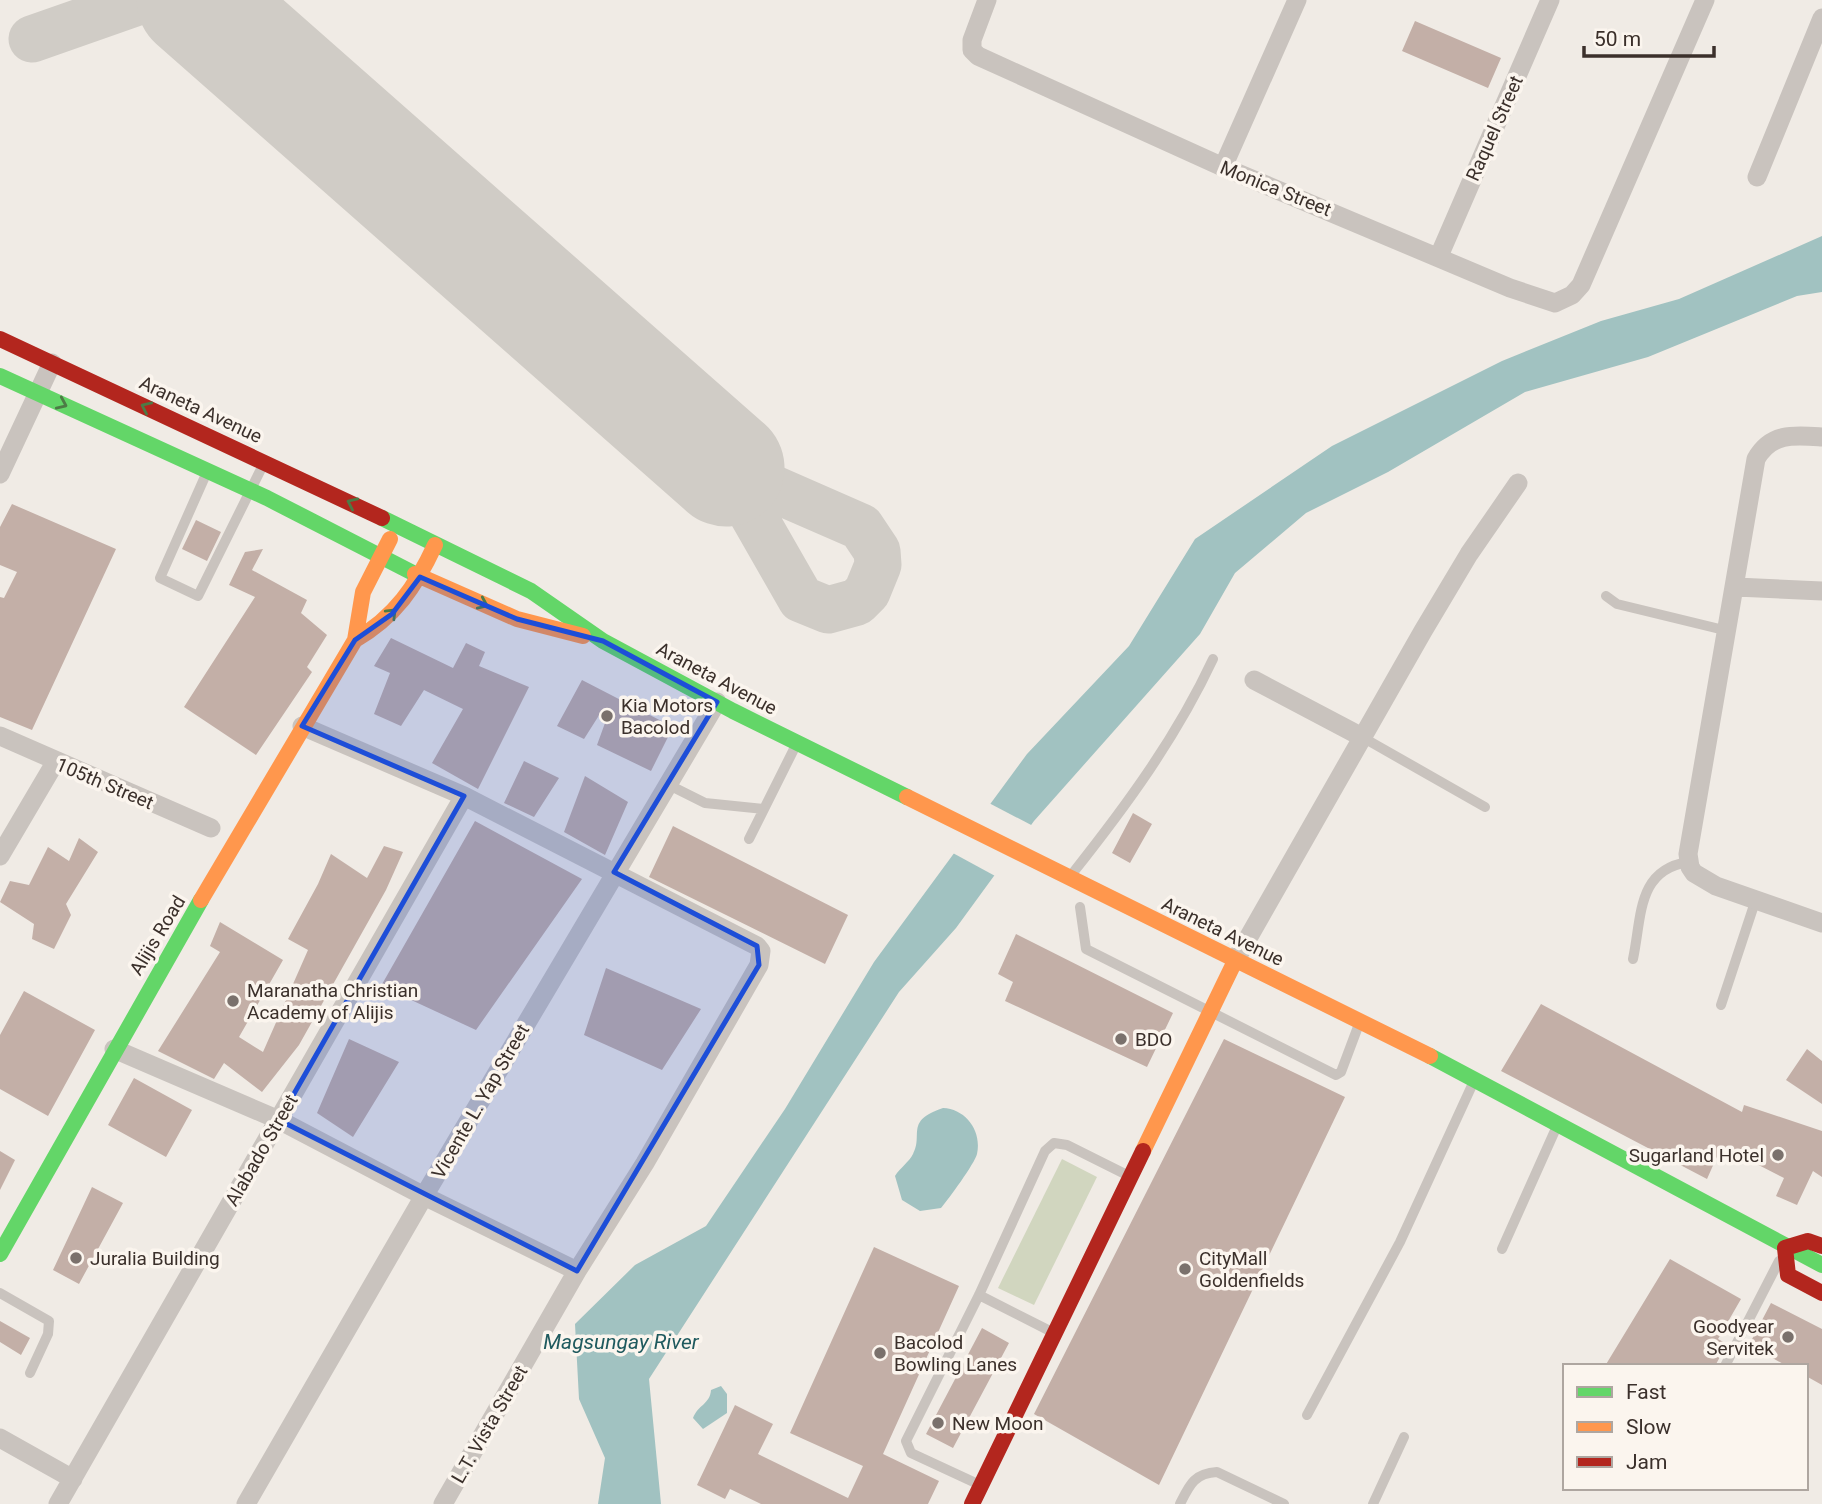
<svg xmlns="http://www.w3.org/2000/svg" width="1822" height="1504" font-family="Roboto,sans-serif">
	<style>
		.green { fill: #d1d6bf }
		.water { fill: #a1c2c1 }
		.pier { fill: #f0ebe5 }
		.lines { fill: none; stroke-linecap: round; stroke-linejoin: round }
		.taxiway { stroke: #d0ccc6; stroke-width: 47 }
		.runway { stroke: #d0ccc6; stroke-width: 117 }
		.building { fill: #c3afa7 }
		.lane { stroke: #c9c3be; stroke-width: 10 }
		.street { stroke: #c9c3be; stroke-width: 19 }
		.fast { stroke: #63d668; stroke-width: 16 }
		.slow { stroke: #ff974d; stroke-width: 16 }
		.jam { stroke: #b3261e; stroke-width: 16 }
		.oneway { stroke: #4d7b46 }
		.marked { fill: #1d4ed8; fill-opacity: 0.2; stroke: #1d4ed8; stroke-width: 5; stroke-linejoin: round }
		.poi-dot { fill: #7a716c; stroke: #fbf5ee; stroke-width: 2.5 }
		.labels { text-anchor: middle; stroke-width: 7; stroke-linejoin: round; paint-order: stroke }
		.street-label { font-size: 19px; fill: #3b302b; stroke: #fbf5ee }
		.poi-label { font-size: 19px; fill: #3b302b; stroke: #fbf5ee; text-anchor: start }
		.water-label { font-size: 21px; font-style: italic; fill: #1f5a5e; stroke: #fbf5ee }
	</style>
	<rect width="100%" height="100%" fill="#f0ebe5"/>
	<path class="green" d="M 1062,1159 L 1097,1177 L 1034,1305 L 998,1288 Z"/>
	<path class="water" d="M 1822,236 L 1822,292 L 1797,296 L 1648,357 L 1525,392 L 1388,472 L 1306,513 L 1235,573 L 1200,634 L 1034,821 L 956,928 L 899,992 L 649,1379 L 661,1504 L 598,1504 L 605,1458 L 579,1399 L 575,1324 L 635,1265 L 706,1226 L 785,1109 L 874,962 L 1027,754 L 1129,646 L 1195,539 L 1332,446 L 1502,361 L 1601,321 L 1679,299 Z
		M 943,1108 C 966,1109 982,1131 977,1154 C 975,1163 948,1200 941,1208 L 920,1211 L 902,1200 L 895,1176 C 900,1168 909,1162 913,1154 C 924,1135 904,1121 943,1108 Z
		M 721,1386 L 727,1394 L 727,1413 L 703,1429 L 693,1418 C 698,1405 710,1404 711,1390 Z"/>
	<path class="pier" d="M 987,802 L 1035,827 L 997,877 L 951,852 Z"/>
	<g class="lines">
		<path class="taxiway" d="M 32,39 L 143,0
			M 726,468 L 861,527 L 877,551 L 878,565 L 867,592 L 857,602 L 828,610 L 801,599 Z"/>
		<path class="runway" d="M 195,0 L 726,468"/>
	</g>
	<path class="building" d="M 1415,21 L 1501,58 L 1488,88 L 1402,51 Z
		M 12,504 L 116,549 L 32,730 L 0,717 L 0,597 L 4,598 L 17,572 L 0,565 L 0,527 Z
		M 196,520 L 221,532 L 207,561 L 182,549 Z
		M 263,549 L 252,570 L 307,600 L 301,613 L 327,635 L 307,667 L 312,672 L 256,755 L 184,707 L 255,597 L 229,585 L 245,552 Z
		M 391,638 L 453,668 L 466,643 L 485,652 L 479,666 L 529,687 L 478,789 L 432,763 L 463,709 L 424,690 L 401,726 L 374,714 L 390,673 L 374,666 Z
		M 582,680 L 673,727 L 651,771 L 597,745 L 609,712 L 603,709 L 584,739 L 557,726 Z
		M 524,761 L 559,778 L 534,817 L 504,803 Z
		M 585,776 L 628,802 L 605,855 L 564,832 Z
		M 1133,813 L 1152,824 L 1130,863 L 1112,853 Z
		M 475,821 L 582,879 L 476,1030 L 381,986 Z
		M 673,826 L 848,915 L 825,964 L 649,877 Z
		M 79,838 L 98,852 L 66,904 L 71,915 L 54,949 L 32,939 L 34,924 L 0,902 L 10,881 L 29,885 L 48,847 L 69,861 Z
		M 384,846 L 403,852 L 386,890 L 299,1045 L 262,1092 L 224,1063 L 214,1079 L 158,1051 L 220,952 L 210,946 L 220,922 L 283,960 L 239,1037 L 263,1052 L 308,950 L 288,939 L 318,884 L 331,854 L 367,878 Z
		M 1016,934 L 1173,1013 L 1147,1067 L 1005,1001 L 1013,982 L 998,974 Z
		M 606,968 L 701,1009 L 662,1070 L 584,1035 Z
		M 24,991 L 95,1030 L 48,1116 L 0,1089 L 0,1035 Z
		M 1541,1004 L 1742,1112 L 1744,1105 L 1822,1131 L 1822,1177 L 1813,1171 L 1797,1205 L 1776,1196 L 1784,1178 L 1743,1157 L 1719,1152 L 1707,1179 L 1501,1071 Z
		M 349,1039 L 399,1062 L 353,1137 L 317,1113 Z
		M 1224,1039 L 1345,1097 L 1159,1485 L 1034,1414 Z
		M 1807,1049 L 1822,1061 L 1822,1104 L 1786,1080 Z
		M 134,1078 L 192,1110 L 166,1157 L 108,1125 Z
		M 0,1151 L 15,1160 L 0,1190 Z
		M 92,1187 L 123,1203 L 79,1284 L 53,1270 Z
		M 874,1247 L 959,1286 L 883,1454 L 939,1481 L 928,1504 L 761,1504 L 730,1489 L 725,1499 L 697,1485 L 735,1405 L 773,1424 L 758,1454 L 848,1498 L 863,1466 L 790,1433 Z
		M 1670,1259 L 1741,1299 L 1718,1339 L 1727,1344 L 1715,1366 L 1605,1366 Z
		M 1771,1303 L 1822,1329 L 1822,1385 L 1806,1376 L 1806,1366 L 1787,1366 L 1749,1345 Z
		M 0,1321 L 30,1338 L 21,1355 L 0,1342 Z
		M 982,1328 L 1009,1343 L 953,1448 L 926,1434 Z"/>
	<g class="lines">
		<path class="lane" d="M 207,472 L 160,578 L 198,596 L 263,465
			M 1606,596 L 1617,604 L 1728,631
			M 1362,737 L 1485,807
			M 669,785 L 705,803 L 764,809
			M 749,839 L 795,747
			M 1072,874 C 1126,806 1176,738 1213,659
			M 1080,907 L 1086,949 L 1336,1075 L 1341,1072 L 1359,1024
			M 1633,959 C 1642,916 1637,870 1688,862
			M 1721,1005 L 1756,899
			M 1502,1249 L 1557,1126
			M 0,1293 L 49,1321 L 48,1334 L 30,1373
			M 979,1295 L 1054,1333
			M 1725,1366 L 1779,1261
			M 1307,1415 L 1400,1242 L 1474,1081
			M 980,1485 L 911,1453 L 906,1441 L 979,1295 L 1045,1151 L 1054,1143 L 1067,1145 L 1129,1176
			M 1180,1504 C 1189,1486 1194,1473 1217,1472 L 1284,1504
			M 1373,1504 L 1404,1437"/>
		<path class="street" d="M 987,0 L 972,40 L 972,50 L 978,56 L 1223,167 L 1510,288 L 1555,303 L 1572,295 L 1581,285 L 1705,0
			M 1223,167 L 1297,0
			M 1757,177 L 1822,18
			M 1439,256 L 1550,0
			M 1822,437 C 1795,435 1771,432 1756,459 L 1688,854 L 1690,867 L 1694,873 L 1716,886 L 1822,923
			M 0,474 L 52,363
			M 1736,587 L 1822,591
			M 1254,680 L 1362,737
			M 302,726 L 464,796 L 757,946 L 761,951 L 759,965 L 645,1163 L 577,1271 L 443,1504
			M 0,736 L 211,828
			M 0,856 L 56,761
			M 1235,961 L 1423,631 L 1469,554 L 1518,483
			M 114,1049 L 279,1120 L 424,1196 L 577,1271
			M 0,1438 L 73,1479
			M 58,1504 L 464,796
			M 246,1504 L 424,1196 L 717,702"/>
		<path class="fast" d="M 0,376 L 267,498 L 415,574
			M 382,518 L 531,591 L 603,641 L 733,711 L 907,797
			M 1430,1056 L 1822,1265
			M 0,1254 L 201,900"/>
		<path class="slow" d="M 415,574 L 517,619 L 583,636
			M 355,640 L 363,592 L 390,539
			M 907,797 L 1430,1056
			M 201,900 L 355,640 C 395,617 416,586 435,545
			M 1143,1151 L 1235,961"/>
		<path class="jam" d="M 0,339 L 382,518
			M 1822,1246 L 1808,1241 L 1785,1248 L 1788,1275 L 1822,1293
			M 972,1504 L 1143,1151"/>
	</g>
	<defs><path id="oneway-chevron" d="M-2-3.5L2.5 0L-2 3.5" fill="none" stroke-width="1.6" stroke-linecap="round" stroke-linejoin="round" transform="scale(1.75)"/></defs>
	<g class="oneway">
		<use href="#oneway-chevron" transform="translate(62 404) rotate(24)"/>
		<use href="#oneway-chevron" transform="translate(146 407) rotate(-155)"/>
		<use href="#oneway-chevron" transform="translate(352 503) rotate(-155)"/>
		<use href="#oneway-chevron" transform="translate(483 604) rotate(24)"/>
		<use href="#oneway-chevron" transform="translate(392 613) rotate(-45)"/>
	</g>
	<path class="marked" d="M 420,577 L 517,619 L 603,641 L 717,702 L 614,872 L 757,946 L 759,965 L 577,1271 L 279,1120 L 464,796 L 302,726 L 355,640 L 392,614 Z"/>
	<g class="poi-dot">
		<circle cx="607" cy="716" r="7"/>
		<circle cx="233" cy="1001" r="7"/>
		<circle cx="1121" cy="1039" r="7"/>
		<circle cx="1778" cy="1155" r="7"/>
		<circle cx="76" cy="1258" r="7"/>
		<circle cx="1185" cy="1269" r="7"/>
		<circle cx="1788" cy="1337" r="7"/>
		<circle cx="880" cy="1353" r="7"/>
		<circle cx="938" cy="1423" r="7"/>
	</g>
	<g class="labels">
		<g class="street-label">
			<text transform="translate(1494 128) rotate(-66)" y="7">Raquel Street</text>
			<text transform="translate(1276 188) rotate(22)" y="7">Monica Street</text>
			<text transform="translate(201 409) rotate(25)" y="7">Araneta Avenue</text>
			<text transform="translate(717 678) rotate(28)" y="7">Araneta Avenue</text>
			<text transform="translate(105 783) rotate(23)" y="7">105th Street</text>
			<text transform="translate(1223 931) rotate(26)" y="7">Araneta Avenue</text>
			<text transform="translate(157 935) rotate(-59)" y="7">Alijis Road</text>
			<text transform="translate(480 1101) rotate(-60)" y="7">Vicente L. Yap Street</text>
			<text transform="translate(261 1150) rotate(-60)" y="7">Alabado Street</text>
			<text transform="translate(489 1424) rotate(-60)" y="7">L.T. Vista Street</text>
		</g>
		<g class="poi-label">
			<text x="621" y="712">Kia Motors<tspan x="621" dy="22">Bacolod</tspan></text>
			<text x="247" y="997">Maranatha Christian<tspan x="247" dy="22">Academy of Alijis</tspan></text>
			<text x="1135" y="1046">BDO</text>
			<text x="1764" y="1162" text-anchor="end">Sugarland Hotel</text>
			<text x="90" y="1265">Juralia Building</text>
			<text x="1199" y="1265">CityMall<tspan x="1199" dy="22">Goldenfields</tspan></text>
			<text x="1774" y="1333" text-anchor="end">Goodyear<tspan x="1774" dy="22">Servitek</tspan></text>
			<text x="894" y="1349">Bacolod<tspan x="894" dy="22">Bowling Lanes</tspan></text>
			<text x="952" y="1430">New Moon</text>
		</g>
		<g class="water-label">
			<text x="621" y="1349">Magsungay River</text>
		</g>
	</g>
	<rect x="1563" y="1364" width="245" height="126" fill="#fbf5ee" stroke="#aea6a0" stroke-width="2"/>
	<rect x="1577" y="1387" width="35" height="10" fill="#63d668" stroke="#aea6a0" stroke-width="2"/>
	<text x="1626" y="1399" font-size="21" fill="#3b302b">Fast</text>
	<rect x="1577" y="1422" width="35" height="10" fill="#ff974d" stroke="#aea6a0" stroke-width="2"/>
	<text x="1626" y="1434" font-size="21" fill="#3b302b">Slow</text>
	<rect x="1577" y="1457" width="35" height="10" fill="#b3261e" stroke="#aea6a0" stroke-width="2"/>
	<text x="1626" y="1469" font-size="21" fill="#3b302b">Jam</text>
	<path d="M1584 46v10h130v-10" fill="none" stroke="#3b302b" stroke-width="3.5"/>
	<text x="1594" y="46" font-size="21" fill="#3b302b" stroke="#fbf5ee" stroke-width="5" paint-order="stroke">50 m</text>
</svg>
